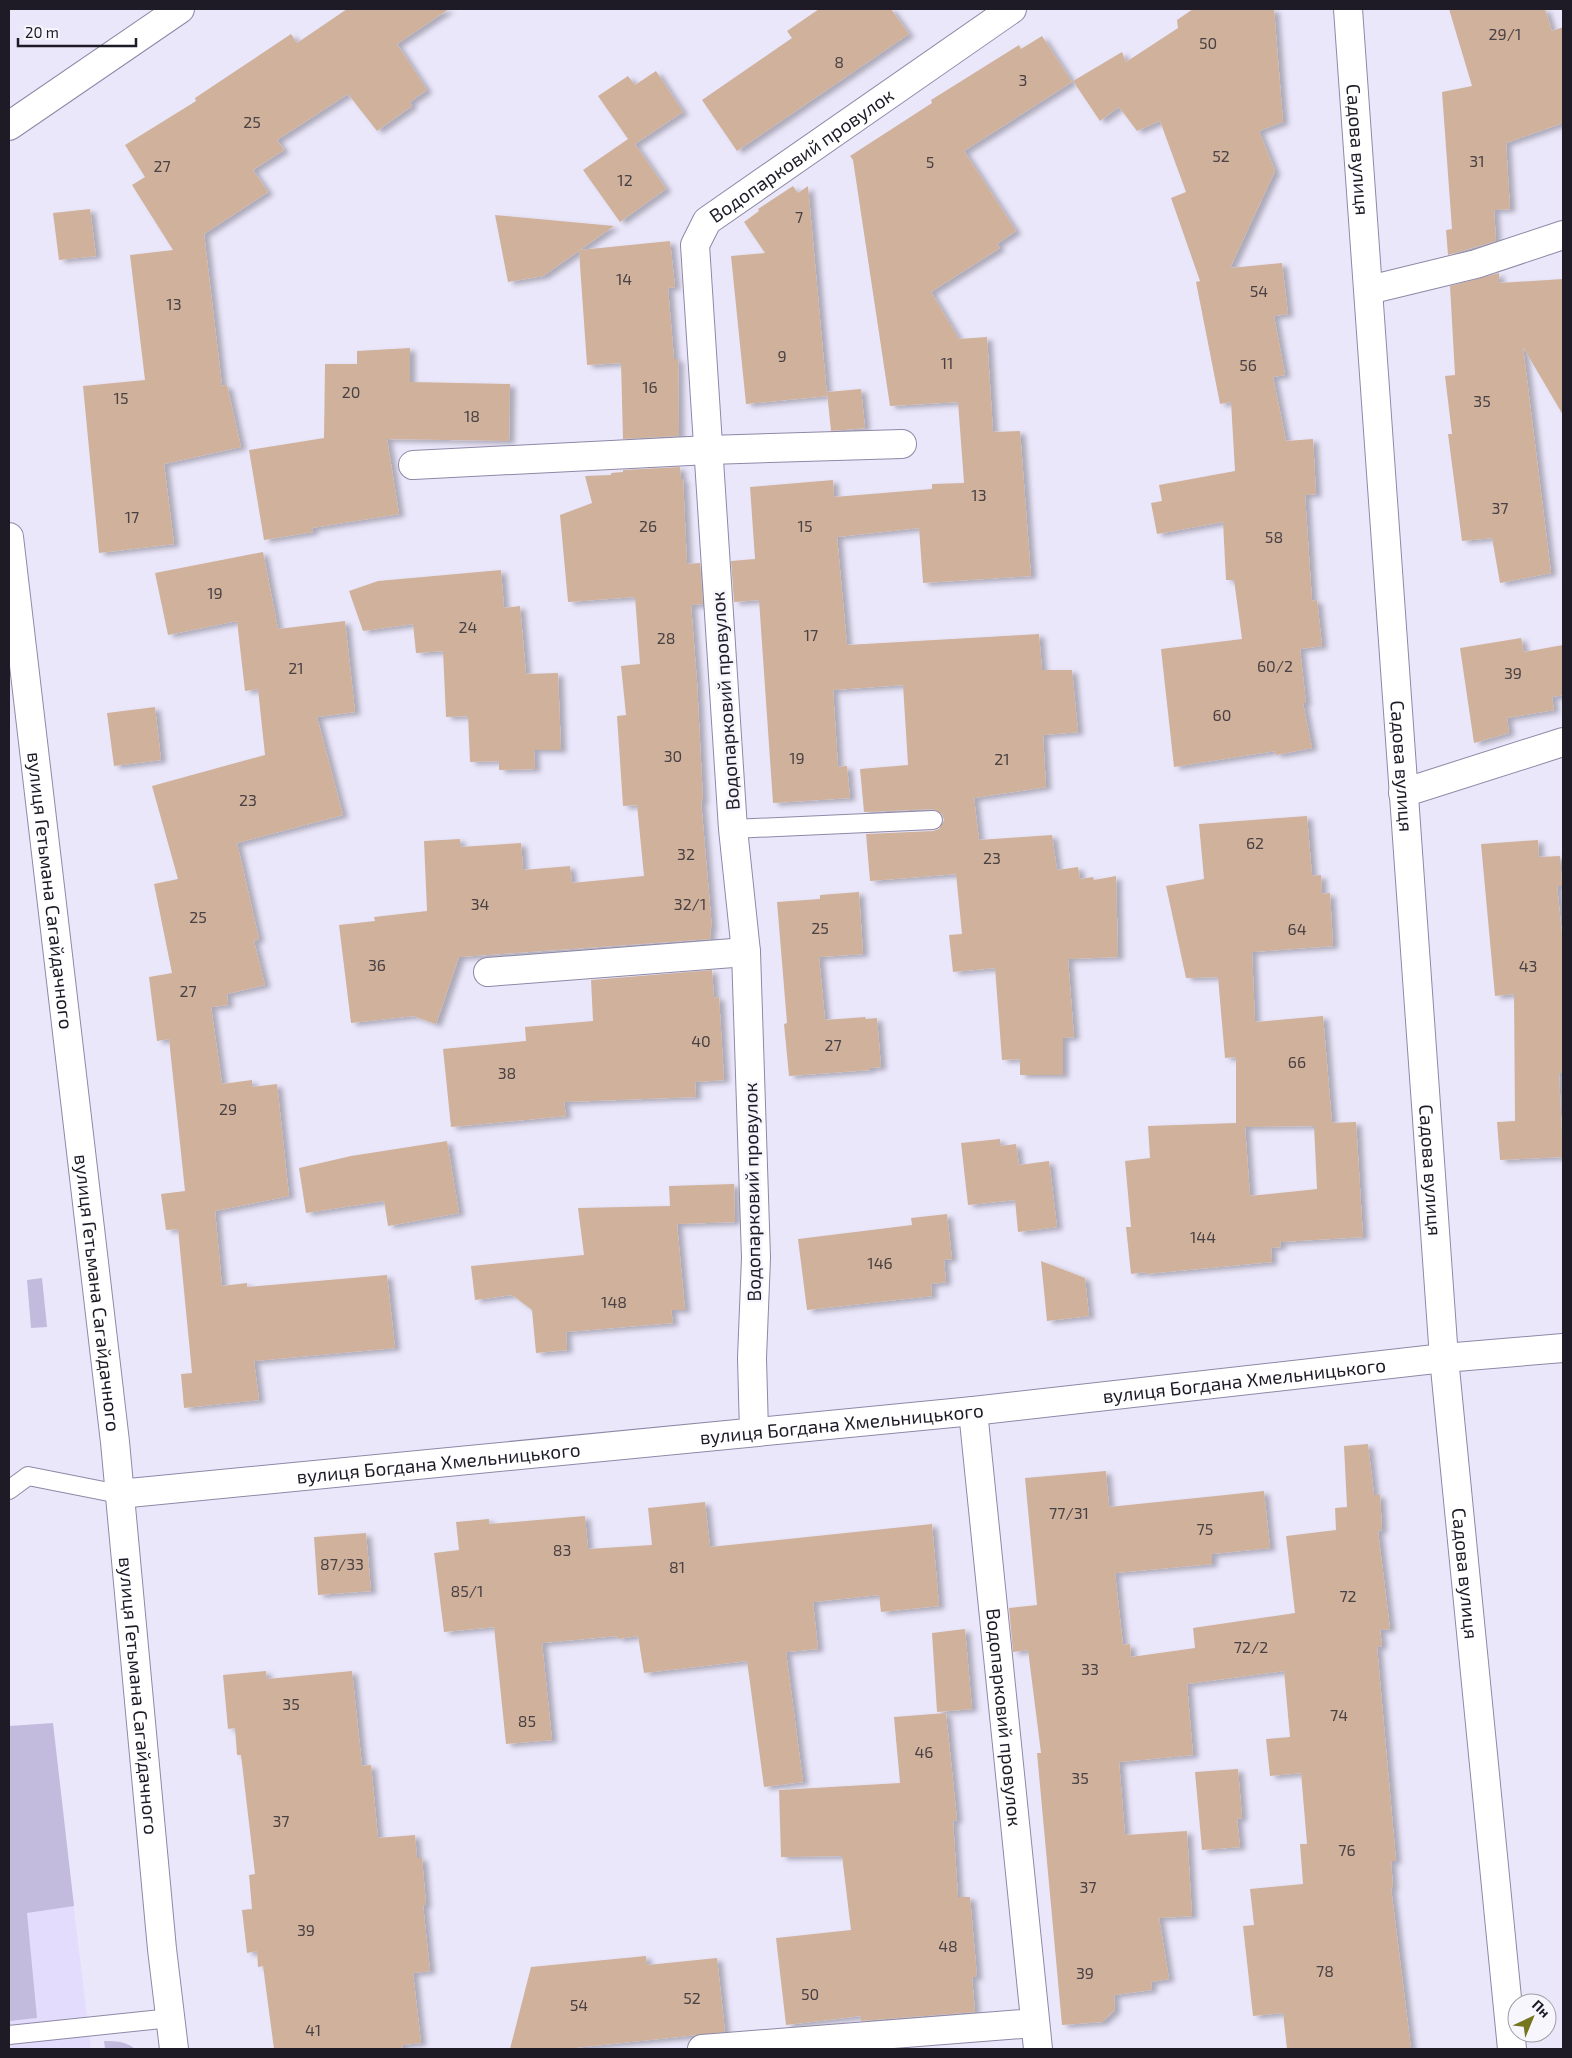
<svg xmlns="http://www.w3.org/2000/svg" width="1572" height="2058" font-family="'Exo 2',sans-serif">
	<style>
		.built { fill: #e3dcfc }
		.green { fill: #c3bbde }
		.building { fill: #d0b29c; fill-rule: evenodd; filter: url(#shadow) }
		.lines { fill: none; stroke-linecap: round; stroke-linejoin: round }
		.lane-casing { stroke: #8e88a6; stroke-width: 20 }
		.street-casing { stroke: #8e88a6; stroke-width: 30 }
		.secondary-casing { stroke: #8e88a6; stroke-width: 30 }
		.lane { stroke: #fff; stroke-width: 18 }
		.street { stroke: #fff; stroke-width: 28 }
		.secondary { stroke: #fff; stroke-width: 28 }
		.labels { text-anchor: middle; stroke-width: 5; stroke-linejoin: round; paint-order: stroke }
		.number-label { font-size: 16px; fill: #4a4144 }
		.street-label { font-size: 19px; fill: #1e1b27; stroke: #f8f6fd }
	</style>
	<defs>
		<filter id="shadow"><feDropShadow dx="5.5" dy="3" stdDeviation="2.5" flood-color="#0004"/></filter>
	</defs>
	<rect width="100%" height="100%" fill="#ebe7fb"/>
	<path class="built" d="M 68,1861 L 91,2049 L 9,2049 L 9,1871 Z"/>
	<path class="green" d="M 42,1278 L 47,1327 L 31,1328 L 27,1280 Z
		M 53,1723 L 74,1906 L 27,1913 L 37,2018 L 9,2021 L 9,1726 Z
		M 104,2041 C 115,2041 126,2041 135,2049 L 105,2049 Z"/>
	<path class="building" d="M 347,9 L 449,9 L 397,44 L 427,90 L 410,102 L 412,106 L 377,131 L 348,94 L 277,140 L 284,150 L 253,170 L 268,192 L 204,234 L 222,386 L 227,385 L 241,447 L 164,464 L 174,544 L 99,553 L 83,386 L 145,380 L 130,255 L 173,250 L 132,185 L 145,177 L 125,145 L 196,101 L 195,98 L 291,34 L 297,43 Z
		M 819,9 L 891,9 L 909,34 L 737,151 L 702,100 L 792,38 L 787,31 Z
		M 1193,9 L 1274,9 L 1283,122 L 1259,131 L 1275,171 L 1230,268 L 1282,263 L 1288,314 L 1274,316 L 1285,375 L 1273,377 L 1286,441 L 1313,439 L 1316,494 L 1305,495 L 1312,601 L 1317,600 L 1322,646 L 1300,649 L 1306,703 L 1303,703 L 1312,748 L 1276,755 L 1275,751 L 1174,767 L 1161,649 L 1242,639 L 1234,580 L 1226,580 L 1223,522 L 1157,534 L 1151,503 L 1162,501 L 1159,485 L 1235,471 L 1231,402 L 1220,404 L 1196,282 L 1200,281 L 1171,198 L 1186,192 L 1160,121 L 1137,131 L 1119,107 L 1100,121 L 1073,81 L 1122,52 L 1126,62 L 1178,28 L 1177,20 Z
		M 1449,9 L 1545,9 L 1552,31 L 1563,27 L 1563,123 L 1506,143 L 1510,209 L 1494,210 L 1496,241 L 1448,255 L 1446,230 L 1452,229 L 1442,92 L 1472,86 Z
		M 1042,36 L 1072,82 L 964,151 L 1016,231 L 997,244 L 1000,248 L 931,292 L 959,339 L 987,337 L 993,432 L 1020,431 L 1031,576 L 923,583 L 919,528 L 837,537 L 847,645 L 1039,634 L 1042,670 L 1072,670 L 1078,732 L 1043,735 L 1046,787 L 974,798 L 979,840 L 1052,835 L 1057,870 L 1078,867 L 1080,879 L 1093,877 L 1094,880 L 1116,876 L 1118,957 L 1068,959 L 1074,1037 L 1063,1038 L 1063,1075 L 1020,1075 L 1020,1059 L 1002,1060 L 995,968 L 953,972 L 949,935 L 962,934 L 956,874 L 870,881 L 866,834 L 933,831 L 939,829 L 944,820 L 942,814 L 933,809 L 864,812 L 860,769 L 908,765 L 903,685 L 833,690 L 838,767 L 847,766 L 850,798 L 773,803 L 759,600 L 734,602 L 731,561 L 755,559 L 750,487 L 833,480 L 834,497 L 932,489 L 932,484 L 964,483 L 958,402 L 890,406 L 853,160 L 850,156 L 932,103 L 931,100 L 1019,45 L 1021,49 Z
		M 656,71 L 683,112 L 635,144 L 666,189 L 620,222 L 583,170 L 628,139 L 598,96 L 628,76 L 635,85 Z
		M 793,186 L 798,193 L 808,186 L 827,396 L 746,404 L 731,256 L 765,253 L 744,222 L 759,211 L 758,209 Z
		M 90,209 L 96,256 L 59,260 L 53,213 Z
		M 495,215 L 614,226 L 580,250 L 670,241 L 675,287 L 668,288 L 674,359 L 678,359 L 679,436 L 623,439 L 621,363 L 587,365 L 579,251 L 543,276 L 508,282 Z
		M 1499,273 L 1499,283 L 1563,279 L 1563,415 L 1523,347 L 1551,573 L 1500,583 L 1492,538 L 1462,541 L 1448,434 L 1452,434 L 1445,376 L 1455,375 L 1450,286 Z
		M 410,348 L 410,382 L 510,384 L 509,441 L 387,439 L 399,514 L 312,528 L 313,532 L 264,540 L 249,450 L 324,438 L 325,364 L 357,364 L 357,351 Z
		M 861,389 L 865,428 L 831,431 L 827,392 Z
		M 680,467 L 681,479 L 683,479 L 687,564 L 700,563 L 703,604 L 691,605 L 697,682 L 703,801 L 701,801 L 712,929 L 710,929 L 711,939 L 459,957 L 436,1024 L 413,1016 L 351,1023 L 339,925 L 375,921 L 374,917 L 427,911 L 424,841 L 460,839 L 460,847 L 521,843 L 523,870 L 570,866 L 572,883 L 644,876 L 637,805 L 623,806 L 617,716 L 626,715 L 621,666 L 640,664 L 635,597 L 568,602 L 560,515 L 592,503 L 585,476 L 611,475 L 611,473 L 623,472 L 623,470 Z
		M 263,552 L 278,629 L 345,621 L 355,712 L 317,717 L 343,815 L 237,843 L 259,939 L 254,941 L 265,985 L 227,994 L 228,1005 L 211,1007 L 222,1084 L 252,1080 L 252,1087 L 277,1084 L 289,1196 L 215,1211 L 222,1286 L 247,1283 L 247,1287 L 387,1275 L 395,1348 L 254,1361 L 259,1400 L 184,1408 L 181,1374 L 192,1373 L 178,1229 L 166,1230 L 161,1194 L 185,1191 L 169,1039 L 157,1041 L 149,977 L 172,973 L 154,884 L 178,879 L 152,786 L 265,755 L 258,689 L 245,691 L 237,621 L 168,635 L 155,573 Z
		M 501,570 L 504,608 L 520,606 L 526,674 L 558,673 L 561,750 L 534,750 L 535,769 L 499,770 L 499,761 L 470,762 L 468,716 L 446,717 L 443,651 L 416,653 L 413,624 L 363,631 L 349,591 L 378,581 Z
		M 1521,638 L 1524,652 L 1563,645 L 1563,695 L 1552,697 L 1554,710 L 1507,718 L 1509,733 L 1474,743 L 1460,648 Z
		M 155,707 L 161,760 L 114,766 L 107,713 Z
		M 1307,816 L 1312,876 L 1321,875 L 1322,894 L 1330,893 L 1333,946 L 1252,952 L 1255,1022 L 1323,1016 L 1332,1123 L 1356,1122 L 1363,1237 L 1280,1242 L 1281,1247 L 1271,1248 L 1272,1262 L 1145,1274 L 1145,1272 L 1131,1274 L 1126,1227 L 1131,1227 L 1125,1161 L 1150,1158 L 1148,1126 L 1236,1123 L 1236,1057 L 1225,1058 L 1218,977 L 1186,978 L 1166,886 L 1204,879 L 1199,824 ZM 1314,1126 L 1317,1189 L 1250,1196 L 1245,1127 Z
		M 1538,840 L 1539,857 L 1560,856 L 1562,886 L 1557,886 L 1563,944 L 1563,1073 L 1559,1073 L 1563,1157 L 1500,1160 L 1497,1122 L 1515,1121 L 1514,994 L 1495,996 L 1481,844 Z
		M 859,892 L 863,954 L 819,957 L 825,1020 L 865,1017 L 866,1019 L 877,1018 L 881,1067 L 870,1068 L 870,1070 L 789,1076 L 784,1024 L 787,1023 L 777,902 L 820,899 L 820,895 Z
		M 712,970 L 714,998 L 719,997 L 724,1080 L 695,1082 L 696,1097 L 564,1102 L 566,1116 L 451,1127 L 443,1049 L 526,1041 L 525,1027 L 593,1021 L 591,980 Z
		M 1000,1139 L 1000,1146 L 1016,1144 L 1019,1165 L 1049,1161 L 1057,1227 L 1018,1232 L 1015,1200 L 968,1205 L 961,1143 Z
		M 447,1141 L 459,1213 L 388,1226 L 384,1201 L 306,1213 L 299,1168 L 351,1156 Z
		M 734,1184 L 735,1222 L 677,1224 L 685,1310 L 671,1310 L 673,1323 L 566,1332 L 567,1350 L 536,1353 L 532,1310 L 512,1295 L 475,1300 L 471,1266 L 584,1255 L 578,1208 L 670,1206 L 669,1186 Z
		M 947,1214 L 952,1259 L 944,1260 L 946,1282 L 931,1284 L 932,1296 L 807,1310 L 798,1239 L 912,1225 L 911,1218 Z
		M 1041,1261 L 1085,1278 L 1089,1316 L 1047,1321 Z
		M 1368,1444 L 1374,1495 L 1380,1495 L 1382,1530 L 1378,1531 L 1390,1629 L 1380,1630 L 1382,1646 L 1377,1647 L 1396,1861 L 1391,1861 L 1393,1888 L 1391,1888 L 1411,2049 L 1287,2049 L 1283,2013 L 1253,2016 L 1243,1926 L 1254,1925 L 1250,1889 L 1303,1884 L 1300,1844 L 1307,1844 L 1301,1773 L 1270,1776 L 1266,1739 L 1290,1737 L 1284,1671 L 1187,1684 L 1193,1755 L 1119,1762 L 1125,1835 L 1187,1831 L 1192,1916 L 1159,1918 L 1169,1979 L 1151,1982 L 1152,1990 L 1114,1995 L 1115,2010 L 1102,2022 L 1062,2025 L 1037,1753 L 1041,1753 L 1028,1650 L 1013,1652 L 1009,1608 L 1037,1605 L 1025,1478 L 1106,1471 L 1109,1507 L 1264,1491 L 1270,1548 L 1212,1554 L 1212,1564 L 1115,1573 L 1123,1645 L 1130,1644 L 1131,1657 L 1195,1648 L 1193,1628 L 1295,1613 L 1286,1536 L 1336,1530 L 1335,1508 L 1347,1507 L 1344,1446 Z
		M 705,1502 L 710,1547 L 932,1524 L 939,1606 L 881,1612 L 879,1595 L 813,1602 L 818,1649 L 786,1652 L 803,1782 L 764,1787 L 747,1661 L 644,1673 L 638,1636 L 618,1639 L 617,1636 L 542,1643 L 552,1740 L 506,1744 L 494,1627 L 444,1632 L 434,1553 L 459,1550 L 456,1522 L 489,1519 L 489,1524 L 585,1516 L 588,1549 L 652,1545 L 648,1508 Z
		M 366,1533 L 371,1591 L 318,1595 L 314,1537 Z
		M 965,1629 L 972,1709 L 937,1712 L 932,1633 Z
		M 266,1671 L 267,1679 L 352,1671 L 362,1766 L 371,1765 L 378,1838 L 415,1835 L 417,1858 L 422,1858 L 426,1905 L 423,1905 L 430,1971 L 413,1973 L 421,2043 L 402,2045 L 403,2049 L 274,2049 L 263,1966 L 258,1967 L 257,1951 L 247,1953 L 242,1910 L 252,1909 L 249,1875 L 255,1874 L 241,1755 L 237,1755 L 235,1728 L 228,1729 L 223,1675 Z
		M 946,1713 L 957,1820 L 953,1821 L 958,1897 L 970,1897 L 977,1977 L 972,1977 L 975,2012 L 861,2021 L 861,2016 L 786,2025 L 776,1938 L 851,1930 L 842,1856 L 781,1857 L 779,1790 L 900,1783 L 894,1717 Z
		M 1238,1769 L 1242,1818 L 1237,1819 L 1240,1847 L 1202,1850 L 1195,1772 Z
		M 646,1956 L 647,1965 L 717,1958 L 725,2032 L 564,2049 L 510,2049 L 531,1967 Z"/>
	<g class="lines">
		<defs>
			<path id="lane" d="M 733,829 L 933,820
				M 9,1490 L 28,1476 L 119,1494
				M 9,2035 L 171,2018"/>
			<g id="street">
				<path id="s1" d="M 1348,9 L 1444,1358 L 1512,2049"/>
				<path d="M 1369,290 L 1476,264 L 1563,235"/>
				<path d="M 413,465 L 709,450 L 902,444"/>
				<path id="s2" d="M 9,537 L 115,1442 L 162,1949 L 174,2049"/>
				<path d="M 1403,793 L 1563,742"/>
				<path d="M 488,972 L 746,952"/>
				<path id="s3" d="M 973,1411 L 1038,2049"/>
				<path id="s4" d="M 754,1432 L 752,1358 L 756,1258 L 746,952 L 733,829 L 695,245 L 707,221 L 1012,9"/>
				<path id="s5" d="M 119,1494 L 973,1411 L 1444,1358 L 1563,1348"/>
				<path d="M 702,2049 L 1035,2023"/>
			</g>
			<path id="secondary" d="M 9,126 L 180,9"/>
		</defs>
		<use href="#lane" class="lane-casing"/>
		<use href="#street" class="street-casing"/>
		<use href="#secondary" class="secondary-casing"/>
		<use href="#lane" class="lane"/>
		<use href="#street" class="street"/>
		<use href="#secondary" class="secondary"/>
	</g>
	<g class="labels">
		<g class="number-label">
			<text x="1505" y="40">29/1</text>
			<text x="1208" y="49">50</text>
			<text x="839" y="68">8</text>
			<text x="1023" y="86">3</text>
			<text x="252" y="128">25</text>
			<text x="1221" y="162">52</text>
			<text x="1477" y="167">31</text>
			<text x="930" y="168">5</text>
			<text x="162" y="172">27</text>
			<text x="625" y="186">12</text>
			<text x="799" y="223">7</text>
			<text x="624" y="285">14</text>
			<text x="1259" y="297">54</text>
			<text x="174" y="310">13</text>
			<text x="782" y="362">9</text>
			<text x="947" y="369">11</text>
			<text x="1248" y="371">56</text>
			<text x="650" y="393">16</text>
			<text x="351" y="398">20</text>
			<text x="121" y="404">15</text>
			<text x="1482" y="407">35</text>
			<text x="472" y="422">18</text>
			<text x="979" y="501">13</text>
			<text x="1500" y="514">37</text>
			<text x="132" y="523">17</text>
			<text x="648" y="532">26</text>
			<text x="805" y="532">15</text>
			<text x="1274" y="543">58</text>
			<text x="215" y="599">19</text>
			<text x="468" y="633">24</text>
			<text x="811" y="641">17</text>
			<text x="666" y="644">28</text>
			<text x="1275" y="672">60/2</text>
			<text x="296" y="674">21</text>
			<text x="1513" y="679">39</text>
			<text x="1222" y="721">60</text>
			<text x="673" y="762">30</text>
			<text x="797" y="764">19</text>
			<text x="1002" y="765">21</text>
			<text x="248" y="806">23</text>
			<text x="1255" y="849">62</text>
			<text x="686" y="860">32</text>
			<text x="992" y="864">23</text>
			<text x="480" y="910">34</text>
			<text x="690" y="910">32/1</text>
			<text x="198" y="923">25</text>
			<text x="820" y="934">25</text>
			<text x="1297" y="935">64</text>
			<text x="377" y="971">36</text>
			<text x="1528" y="972">43</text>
			<text x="188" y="997">27</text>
			<text x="701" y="1047">40</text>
			<text x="833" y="1051">27</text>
			<text x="1297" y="1068">66</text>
			<text x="507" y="1079">38</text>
			<text x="228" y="1115">29</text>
			<text x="1203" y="1243">144</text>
			<text x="880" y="1269">146</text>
			<text x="614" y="1308">148</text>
			<text x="1069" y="1519">77/31</text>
			<text x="1205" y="1535">75</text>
			<text x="562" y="1556">83</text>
			<text x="342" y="1570">87/33</text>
			<text x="677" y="1573">81</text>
			<text x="467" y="1597">85/1</text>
			<text x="1348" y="1602">72</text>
			<text x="1251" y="1653">72/2</text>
			<text x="1090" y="1675">33</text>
			<text x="291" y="1710">35</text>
			<text x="1339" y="1721">74</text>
			<text x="527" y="1727">85</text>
			<text x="924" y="1758">46</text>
			<text x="1080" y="1784">35</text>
			<text x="281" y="1827">37</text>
			<text x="1347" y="1856">76</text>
			<text x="1088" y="1893">37</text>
			<text x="306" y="1936">39</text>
			<text x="948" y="1952">48</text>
			<text x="1325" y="1977">78</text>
			<text x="1085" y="1979">39</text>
			<text x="810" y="2000">50</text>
			<text x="692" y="2004">52</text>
			<text x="579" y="2011">54</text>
			<text x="313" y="2036">41</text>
		</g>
		<g class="street-label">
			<text dy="7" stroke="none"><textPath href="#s1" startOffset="141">Садова вулиця</textPath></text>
			<text dy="7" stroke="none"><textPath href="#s4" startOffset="1331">Водопарковий провулок</textPath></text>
			<text transform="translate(725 701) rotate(-94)" y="7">Водопарковий провулок</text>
			<text dy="7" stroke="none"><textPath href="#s1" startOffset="759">Садова вулиця</textPath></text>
			<text dy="7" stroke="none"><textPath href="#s2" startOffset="356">вулиця Гетьмана Сагайдачного</textPath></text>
			<text dy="7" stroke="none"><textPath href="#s1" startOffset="1164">Садова вулиця</textPath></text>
			<text transform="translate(752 1192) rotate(-91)" y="7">Водопарковий провулок</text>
			<text dy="7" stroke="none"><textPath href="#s2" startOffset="761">вулиця Гетьмана Сагайдачного</textPath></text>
			<text dy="7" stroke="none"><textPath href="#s5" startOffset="1131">вулиця Богдана Хмельницького</textPath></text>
			<text dy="7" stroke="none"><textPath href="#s5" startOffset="726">вулиця Богдана Хмельницького</textPath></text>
			<text dy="7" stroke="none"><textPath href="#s5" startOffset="321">вулиця Богдана Хмельницького</textPath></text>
			<text dy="7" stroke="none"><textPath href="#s1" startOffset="1569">Садова вулиця</textPath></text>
			<text dy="7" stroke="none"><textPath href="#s2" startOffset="1166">вулиця Гетьмана Сагайдачного</textPath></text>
			<text dy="7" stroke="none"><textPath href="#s3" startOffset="308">Водопарковий провулок</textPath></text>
		</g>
	</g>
	<rect width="1572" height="2058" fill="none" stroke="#1e1b27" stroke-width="20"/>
	<g transform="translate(1532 2018) rotate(44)"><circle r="24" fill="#f8f6fd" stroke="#a19ea7"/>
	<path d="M0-4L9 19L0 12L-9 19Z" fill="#75761d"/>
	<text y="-8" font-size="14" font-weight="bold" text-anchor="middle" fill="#1e1b27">Пн</text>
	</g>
	<path d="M18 38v8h118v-8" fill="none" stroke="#1e1b27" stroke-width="2.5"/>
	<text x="25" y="38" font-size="15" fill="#1e1b27" stroke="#f8f6fd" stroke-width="4" paint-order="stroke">20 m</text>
</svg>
